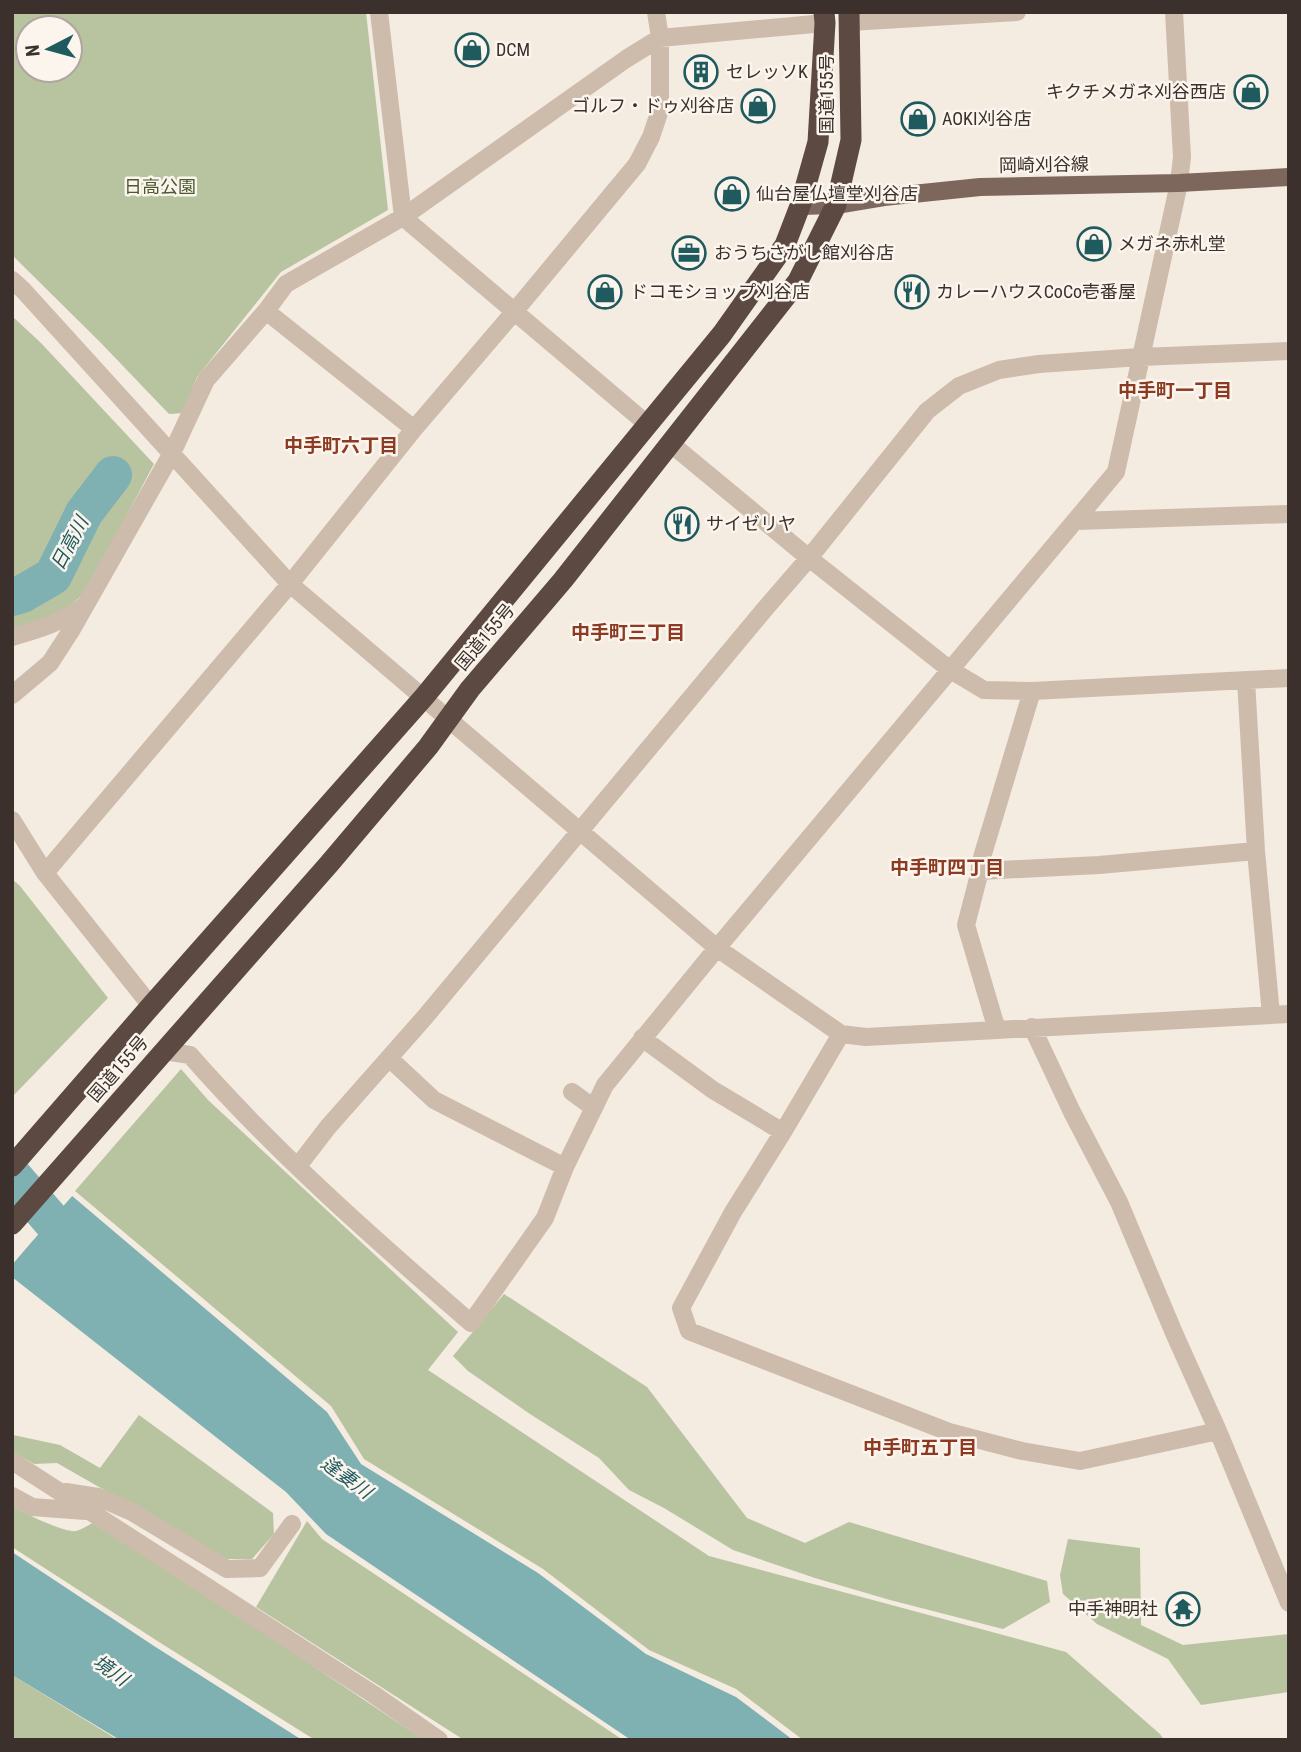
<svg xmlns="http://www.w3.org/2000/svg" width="1301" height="1752" font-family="'Roboto Condensed','Noto Sans JP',sans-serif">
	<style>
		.green { fill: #b8c4a0; fill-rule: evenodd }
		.water { fill: #7fb0b2 }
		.pier { fill: #f4ebe1 }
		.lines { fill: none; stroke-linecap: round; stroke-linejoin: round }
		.river { stroke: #7fb0b2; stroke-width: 38 }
		.minor { stroke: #cdbbac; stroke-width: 18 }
		.major { stroke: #7d675c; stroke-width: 18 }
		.highway { stroke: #5c4a42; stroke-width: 21 }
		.labels { text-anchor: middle; stroke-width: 5; stroke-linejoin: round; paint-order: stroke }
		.poi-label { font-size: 18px; fill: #3b302b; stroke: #fbf5ee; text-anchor: start }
		.street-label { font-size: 18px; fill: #3b302b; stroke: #fbf5ee }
		.park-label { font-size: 18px; fill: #4a5a2e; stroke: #fbf5ee }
		.neighbourhood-label { font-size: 19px; font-weight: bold; fill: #8c3b22; stroke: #fbf5ee }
		.water-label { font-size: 19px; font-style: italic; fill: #1f5a5e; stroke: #fbf5ee }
	</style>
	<rect width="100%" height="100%" fill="#f4ebe1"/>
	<path class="green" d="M 12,12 L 366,12 L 388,210 L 281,272 L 197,377 L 184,413 L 169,414 L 100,342 L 12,255 ZM 28,28 L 70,28 L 70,70 L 28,70 Z
		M 12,316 L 41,343 L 154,464 L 85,593 L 60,613 L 12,632 L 12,609 L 47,596 L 69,576 L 129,471 L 112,462 L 51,565 L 20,588 L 12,590 Z
		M 12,879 L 20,886 L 108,998 L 12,1097 Z
		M 181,1069 L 208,1100 L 458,1332 L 428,1370 L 709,1556 L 1066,1652 L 1160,1734 L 1164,1740 L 803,1740 L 736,1689 L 649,1650 L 543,1569 L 364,1459 L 331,1406 L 75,1191 Z
		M 504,1294 L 647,1387 L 747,1518 L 805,1543 L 849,1522 L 1047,1581 L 1050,1602 L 1003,1629 L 890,1600 L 815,1578 L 733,1550 L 664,1508 L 629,1490 L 599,1458 L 530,1414 L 468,1371 L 453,1356 Z
		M 139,1415 L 273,1513 L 274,1534 L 252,1559 L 225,1559 L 57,1463 L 34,1464 L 12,1451 L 13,1435 L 60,1445 L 100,1468 Z
		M 12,1506 C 24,1513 64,1533 76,1531 C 83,1529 90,1524 97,1521 L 424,1740 L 315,1740 L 159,1642 L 12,1547 Z
		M 307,1521 L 322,1539 L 623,1740 L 464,1740 L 256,1607 Z
		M 1068,1539 L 1140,1548 L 1141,1625 L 1183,1645 L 1289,1634 L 1289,1692 L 1201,1705 L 1168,1659 L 1097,1624 L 1063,1594 L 1060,1575 Z
		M 12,1675 L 118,1740 L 12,1740 Z"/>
	<path class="water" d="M 71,1195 L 327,1412 L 361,1464 L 538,1573 L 646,1654 L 736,1697 L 793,1740 L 631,1740 L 326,1534 L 286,1492 L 12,1277 L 12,1265 Z
		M 12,1552 L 154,1646 L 302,1740 L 120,1740 L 12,1675 Z"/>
	<path class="pier" d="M 71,1192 L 74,1194 L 12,1264 L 12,1259 L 68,1193 Z"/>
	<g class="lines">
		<path class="river" d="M 12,597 L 22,594 L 53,576 L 84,513 L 113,475
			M 12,1175 L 74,1247 L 85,1257"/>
		<path class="minor" d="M 379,12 L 403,217 L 647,424
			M 850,22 L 1017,12
			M 12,280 L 23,290 L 290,584 L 717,948 L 841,1034 L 866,1037 L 997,1030 L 966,925 L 980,871 L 980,864 L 1032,691
			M 266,311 L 414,429
			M 670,443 L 809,558 L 927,411 L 959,386 L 999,370 L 1039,364 L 1140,357 L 1289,351
			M 1076,521 L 1289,514
			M 12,637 C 37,630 64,622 85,605
			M 1246,680 L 1256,851 L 1271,1015
			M 12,695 L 50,663 L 72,629 L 172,453 L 206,380 L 266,311 L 286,284 L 403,217 L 626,59 L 660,38 L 825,23
			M 12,820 L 45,873 L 151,1006
			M 980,871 L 1099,865 L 1256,851
			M 45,873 L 290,584 L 414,429 L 514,312 L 637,164 L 651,137 L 660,110 L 660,38 L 656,12
			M 997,1030 L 1289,1014
			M 841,1034 L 783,1132 L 733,1212 L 681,1308 L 689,1331 L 949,1432 L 1022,1451 L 1080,1461 L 1218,1431 L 1174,1333 L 1119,1202 L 1072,1112 L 1032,1027
			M 642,1038 L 713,1090 L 783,1132
			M 164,1051 L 190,1055 C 275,1152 373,1238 471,1323 L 545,1218 L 565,1167 L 605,1085 L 717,948 L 1116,472 L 1179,183 L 1182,157 L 1174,12
			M 389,1058 L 434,1100 L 565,1167
			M 572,1092 L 594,1108
			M 298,1166 L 328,1127 L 425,1017 L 764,610 L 809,558 L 949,669 L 984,690 L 1032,691 L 1289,678
			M 1218,1431 L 1289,1603
			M 12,1461 L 373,1694 L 439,1740
			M 66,1492 L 98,1497 L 132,1512 L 227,1569 L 260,1568 L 292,1524
			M 12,1496 L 32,1507 L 86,1511"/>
		<path class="major" d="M 800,206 L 836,205 L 884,197 L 980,187 L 1179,183 L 1289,177"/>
		<path class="highway" d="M 12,1166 L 151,1006 L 424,697 L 722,334 L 785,245 L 800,206 L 818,142 L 825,23 L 824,12
			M 12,1224 L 329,864 L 428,747 L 470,689 L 563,580 L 798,281 L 836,205 L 851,140 L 849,12"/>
	</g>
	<defs>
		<symbol id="shop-ring" viewBox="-11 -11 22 22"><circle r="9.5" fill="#fbf5ee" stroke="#1f5a5e" stroke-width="1.5"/><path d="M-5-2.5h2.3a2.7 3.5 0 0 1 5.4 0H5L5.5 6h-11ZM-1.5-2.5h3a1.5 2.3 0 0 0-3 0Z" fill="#1f5a5e"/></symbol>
		<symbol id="building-ring" viewBox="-11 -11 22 22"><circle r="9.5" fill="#fbf5ee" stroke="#1f5a5e" stroke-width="1.5"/><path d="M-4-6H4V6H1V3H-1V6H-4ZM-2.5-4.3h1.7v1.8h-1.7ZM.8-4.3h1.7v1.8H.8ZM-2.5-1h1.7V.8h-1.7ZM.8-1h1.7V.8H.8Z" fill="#1f5a5e"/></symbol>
		<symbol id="office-ring" viewBox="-11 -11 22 22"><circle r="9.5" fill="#fbf5ee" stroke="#1f5a5e" stroke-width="1.5"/><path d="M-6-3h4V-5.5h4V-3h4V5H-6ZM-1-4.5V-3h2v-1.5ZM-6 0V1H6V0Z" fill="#1f5a5e"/></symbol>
		<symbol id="restaurant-ring" viewBox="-11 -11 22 22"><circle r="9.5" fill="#fbf5ee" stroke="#1f5a5e" stroke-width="1.5"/><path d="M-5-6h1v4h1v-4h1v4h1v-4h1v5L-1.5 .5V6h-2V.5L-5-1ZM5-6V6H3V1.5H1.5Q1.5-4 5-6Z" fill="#1f5a5e"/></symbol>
		<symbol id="temple-ring" viewBox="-11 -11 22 22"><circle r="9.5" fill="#fbf5ee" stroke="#1f5a5e" stroke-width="1.5"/><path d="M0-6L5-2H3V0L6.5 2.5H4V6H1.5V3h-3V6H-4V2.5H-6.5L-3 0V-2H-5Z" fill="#1f5a5e"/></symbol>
	</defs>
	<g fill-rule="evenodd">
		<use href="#shop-ring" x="453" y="31" width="38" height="38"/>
		<use href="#building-ring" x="682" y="53" width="38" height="38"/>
		<use href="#shop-ring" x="1232" y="73" width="38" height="38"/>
		<use href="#shop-ring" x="739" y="87" width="38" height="38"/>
		<use href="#shop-ring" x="899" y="100" width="38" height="38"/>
		<use href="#shop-ring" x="713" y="175" width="38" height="38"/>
		<use href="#shop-ring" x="1075" y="225" width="38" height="38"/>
		<use href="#office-ring" x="670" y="234" width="38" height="38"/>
		<use href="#shop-ring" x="586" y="273" width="38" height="38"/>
		<use href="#restaurant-ring" x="893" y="273" width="38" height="38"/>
		<use href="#restaurant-ring" x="663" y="505" width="38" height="38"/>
		<use href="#temple-ring" x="1164" y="1590" width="38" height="38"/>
	</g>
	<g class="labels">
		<g class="poi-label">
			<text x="496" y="56">DCM</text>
			<text x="726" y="78">セレッソK</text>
			<text x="1226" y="98" text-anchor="end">キクチメガネ刈谷西店</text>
			<text x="734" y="112" text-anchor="end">ゴルフ・ドゥ刈谷店</text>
			<text x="942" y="125">AOKI刈谷店</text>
			<text x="756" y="200">仙台屋仏壇堂刈谷店</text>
			<text x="1118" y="250">メガネ赤札堂</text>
			<text x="714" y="259">おうちさがし館刈谷店</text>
			<text x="630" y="298">ドコモショップ刈谷店</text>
			<text x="936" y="298">カレーハウスCoCo壱番屋</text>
			<text x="706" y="530">サイゼリヤ</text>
			<text x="1158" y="1615" text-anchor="end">中手神明社</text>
		</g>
		<g class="street-label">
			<text transform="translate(827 94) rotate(-90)" y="6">国道155号</text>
			<text transform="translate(1044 165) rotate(-1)" y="6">岡崎刈谷線</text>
			<text transform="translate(485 637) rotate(-50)" y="6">国道155号</text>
			<text transform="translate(118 1069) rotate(-49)" y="6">国道155号</text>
		</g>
		<g class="park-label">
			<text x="160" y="193">日高公園</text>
		</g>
		<g class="neighbourhood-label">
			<text x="1175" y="397">中手町一丁目</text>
			<text x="341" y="452">中手町六丁目</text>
			<text x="628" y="639">中手町三丁目</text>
			<text x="947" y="874">中手町四丁目</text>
			<text x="920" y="1454">中手町五丁目</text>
		</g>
		<g class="water-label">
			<text transform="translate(69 543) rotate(-62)" y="7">日高川</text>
			<text transform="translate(347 1477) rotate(36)" y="7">逢妻川</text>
			<text transform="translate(111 1670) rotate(35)" y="7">境川</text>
		</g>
	</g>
	<rect width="1301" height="1752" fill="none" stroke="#3b302b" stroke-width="28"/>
	<g transform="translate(49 49) rotate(264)"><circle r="33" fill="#fbf5ee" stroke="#aea6a0" stroke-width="2"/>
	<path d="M0-5L12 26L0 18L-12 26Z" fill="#1f5a5e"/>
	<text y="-10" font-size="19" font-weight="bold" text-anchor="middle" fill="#3b302b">N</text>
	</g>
</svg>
